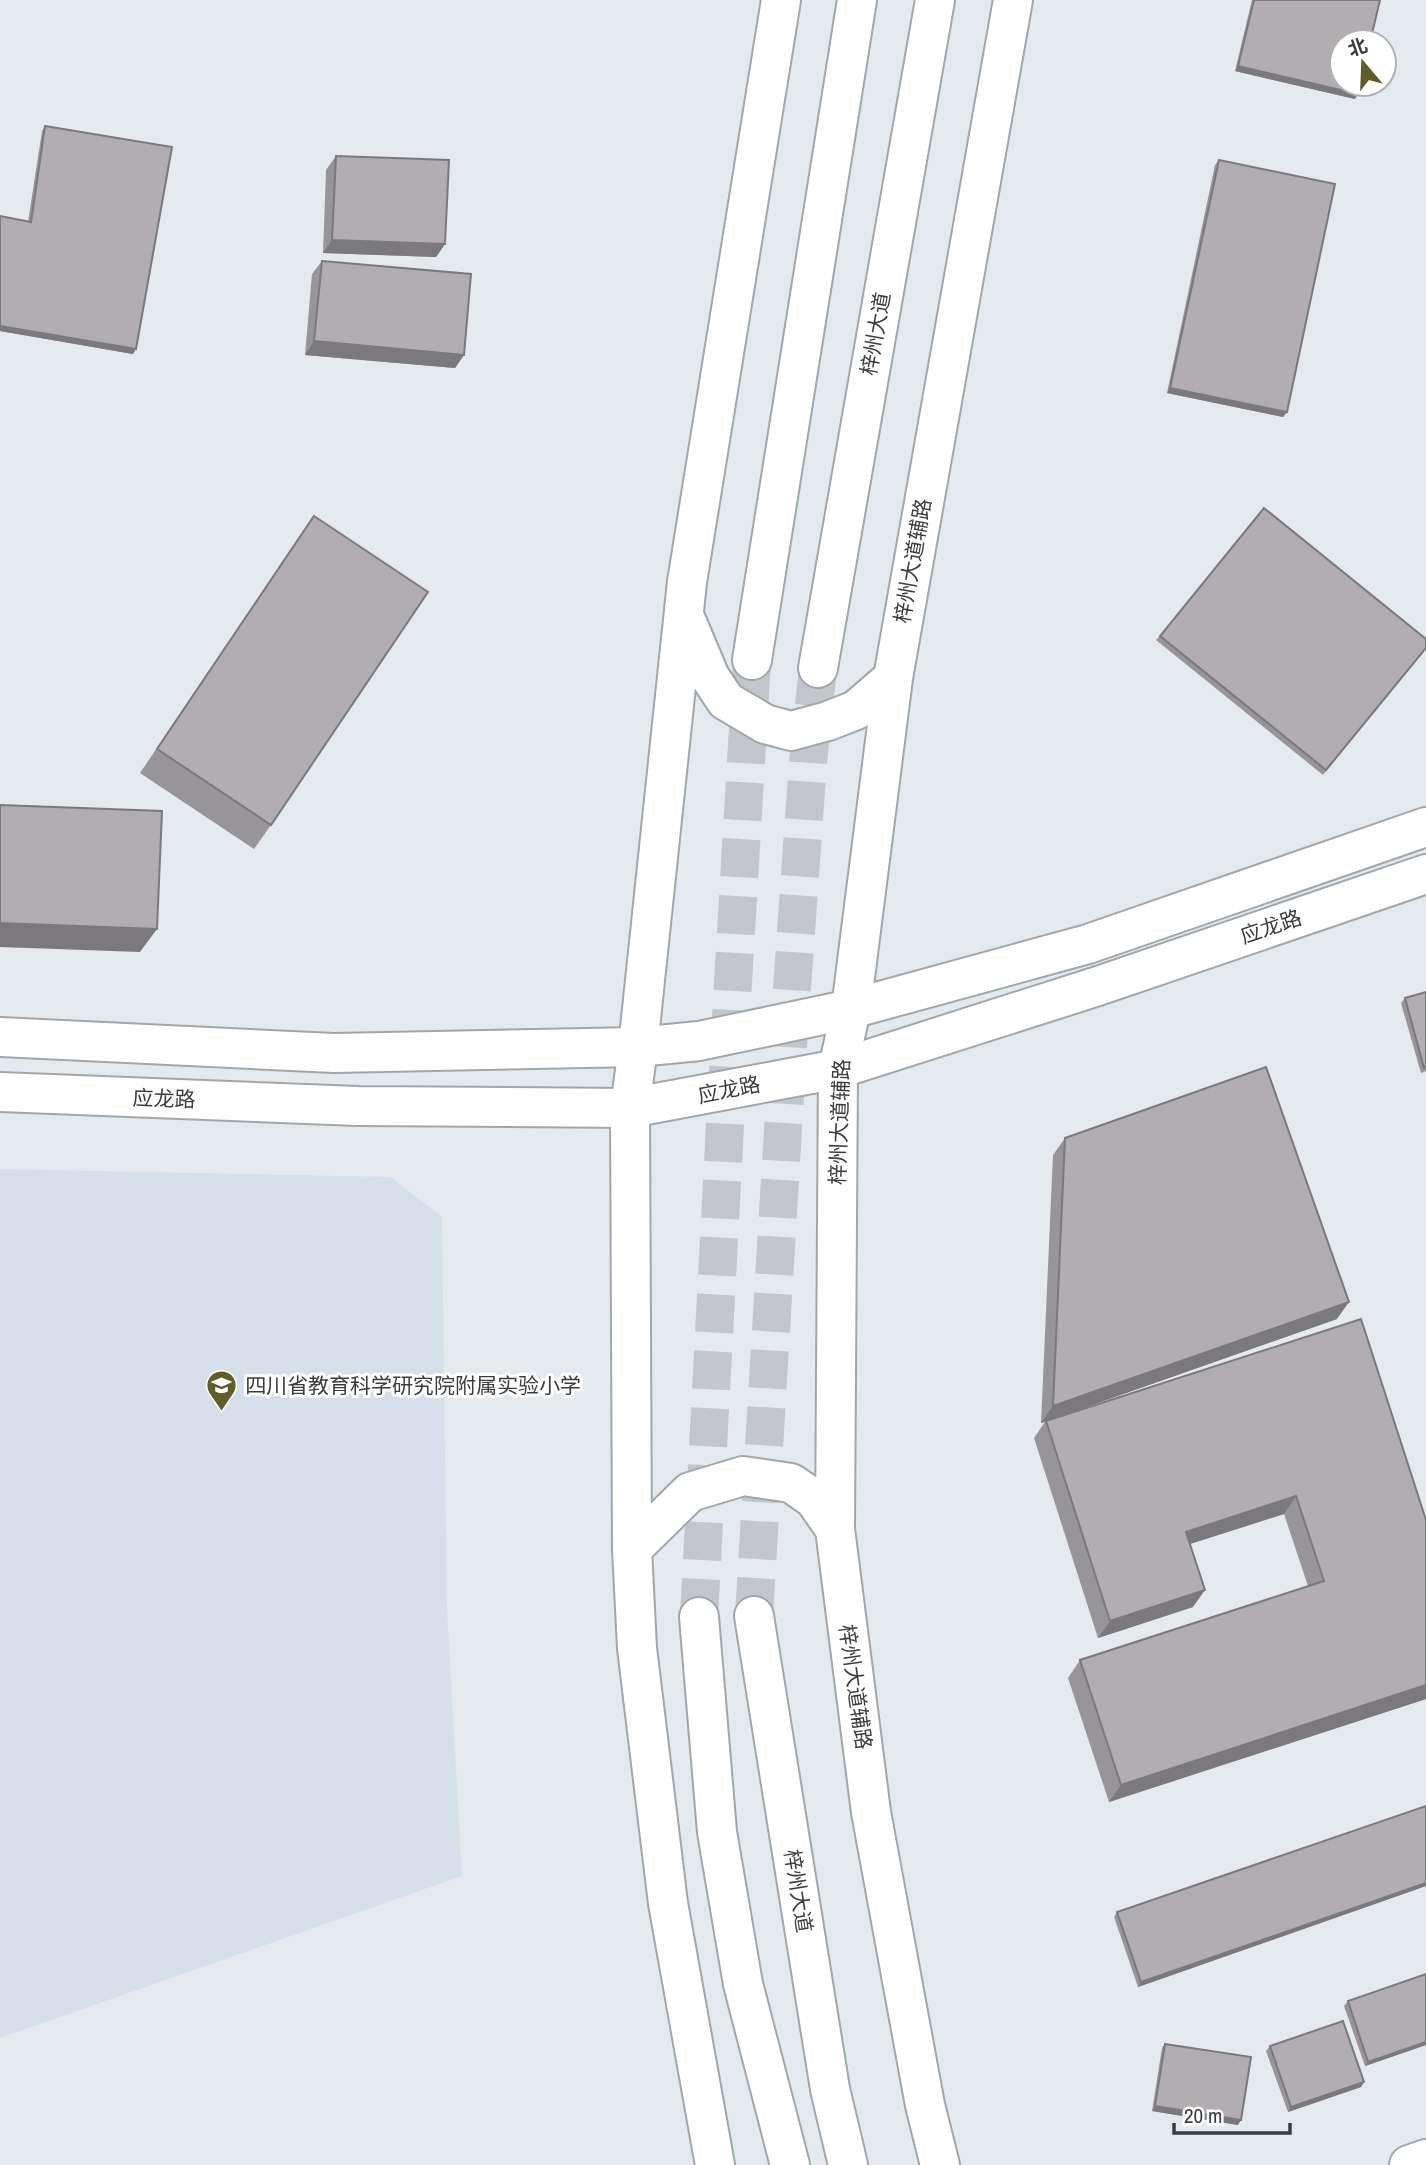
<svg xmlns="http://www.w3.org/2000/svg" width="1426" height="2165" font-family="'Archivo Narrow','Noto Sans SC',sans-serif">
	<style>
		.built { fill: #d5e0ea }
		.lines { fill: none; stroke-linecap: round; stroke-linejoin: round }
		.highway-tunnel { stroke: #c3c7cb; stroke-width: 38; stroke-dasharray: 38 19; stroke-linecap: butt }
		.minor-casing { stroke: #a2a7ab; stroke-width: 42 }
		.major-casing { stroke: #a2a7ab; stroke-width: 42 }
		.highway-casing { stroke: #a2a7ab; stroke-width: 42 }
		.minor { stroke: #fff; stroke-width: 38 }
		.major { stroke: #fff; stroke-width: 38 }
		.highway { stroke: #fff; stroke-width: 38 }
		.wall { fill: #989598 }
		.shaded-wall { fill: #7c797c }
		.building { fill: #b1adb1; stroke: #7c797c; stroke-width: 2 }
		.labels { text-anchor: middle; stroke-width: 6; stroke-linejoin: round; paint-order: stroke }
		.street-label { font-size: 21px; fill: #3a3c3e; stroke: #fff }
		.poi-label { font-size: 21px; fill: #3a3c3e; stroke: #fff; text-anchor: start }
	</style>
	<rect width="100%" height="100%" fill="#e5eaee"/>
	<path class="built" d="M 0,1169 L 391,1177 L 442,1217 L 447,1609 L 462,1876 L 0,2038 Z"/>
	<g class="lines">
		<path class="highway-tunnel" d="M 754,1616 L 788,1045 L 808,762 L 818,668
			M 699,1617 L 729,1050 L 752,660"/>
		<defs>
			<path id="minor" d="M 0,1037 L 334,1053 L 638,1047 L 699,1041 L 851,1009 L 1088,944 L 1426,827
				M 0,1092 L 358,1106 L 630,1108 L 838,1069 L 1098,986 L 1426,874
				M 1409,2165 L 1426,2159"/>
			<path id="major" d="M 686,620 L 710,677 L 726,701 L 765,724 L 791,731 L 828,721 L 856,710 L 893,678
				M 632,1549 L 690,1492 L 743,1476 L 791,1483 L 814,1499 L 835,1529
				M 715,2165 L 668,1903 L 637,1648 L 632,1549 L 630,1108 L 638,1047 L 687,582 L 781,0
				M 940,2165 L 925,2105 L 871,1812 L 835,1529 L 838,1069 L 851,1009 L 893,678 L 1013,0"/>
			<path id="highway" d="M 752,660 L 857,0
				M 818,668 L 935,0
				M 754,1616 L 830,2089 L 848,2165
				M 699,1617 L 717,1832 L 743,1984 L 790,2165"/>
		</defs>
		<use href="#minor" class="minor-casing"/>
		<use href="#major" class="major-casing"/>
		<use href="#highway" class="highway-casing"/>
		<use href="#minor" class="minor"/>
		<use href="#major" class="major"/>
		<use href="#highway" class="highway"/>
	</g>
	<path class="wall" d="M 1252,0 L 1380,0 L 1355,99 L 1235,71 Z
		M 45,126 L 133,354 L 0,331 L 0,216 L 28,222 L 42,131 Z
		M 336,156 L 445,244 L 436,257 L 323,253 L 326,170 Z
		M 1219,160 L 1287,412 L 1283,417 L 1167,393 L 1215,165 Z
		M 322,261 L 464,355 L 455,368 L 305,355 L 312,274 Z
		M 298,540 L 271,825 L 254,849 L 140,773 Z
		M 1160,636 L 1426,648 L 1323,775 L 1156,640 Z
		M 1426,992 L 1426,1071 L 1421,1073 L 1401,1003 L 1405,998 Z
		M 1065,1138 L 1337,1319 L 1072,1412 L 1426,1520 L 1426,1699 L 1109,1802 L 1068,1678 L 1080,1660 L 1308,1586 L 1284,1514 L 1190,1544 L 1193,1607 L 1098,1638 L 1034,1438 L 1045,1422 L 1041,1423 L 1053,1155 Z
		M 1426,1806 L 1426,1886 L 1138,1987 L 1114,1917 L 1117,1912 Z
		M 1426,1974 L 1426,2045 L 1365,2066 L 1344,2006 L 1348,2001 Z
		M 1165,2044 L 1238,2125 L 1152,2111 L 1162,2048 Z
		M 1270,2046 L 1364,2082 L 1361,2087 L 1288,2112 L 1266,2051 Z"/>
	<path class="shaded-wall" d="M 1238,66 L 1358,94 L 1355,99 L 1235,71 Z
		M 332,240 L 445,244 L 436,257 L 323,253 Z
		M 0,326 L 136,349 L 133,354 L 0,331 Z
		M 314,341 L 464,355 L 455,368 L 305,355 Z
		M 1170,388 L 1287,412 L 1283,417 L 1167,393 Z
		M 0,923 L 157,929 L 140,952 L 0,947 Z
		M 1349,1302 L 1337,1319 L 1041,1423 L 1053,1406 Z
		M 1296,1496 L 1284,1514 L 1174,1549 L 1186,1532 Z
		M 1205,1590 L 1193,1607 L 1098,1638 L 1110,1621 Z
		M 1426,1685 L 1426,1699 L 1109,1802 L 1121,1785 Z
		M 1426,1883 L 1426,1886 L 1138,1987 L 1141,1982 Z
		M 1426,2042 L 1426,2045 L 1365,2066 L 1368,2062 Z
		M 1364,2082 L 1361,2087 L 1288,2112 L 1291,2107 Z
		M 1155,2106 L 1241,2120 L 1238,2125 L 1152,2111 Z"/>
	<path class="building" d="M 1254,0 L 1380,0 L 1370,42 L 1342,42 L 1342,84 L 1360,84 L 1358,94 L 1238,66 Z
		M 45,126 L 172,147 L 136,349 L 0,326 L 0,216 L 31,222 Z
		M 336,156 L 449,160 L 445,244 L 332,240 Z
		M 1219,160 L 1335,184 L 1287,412 L 1170,388 Z
		M 322,261 L 471,274 L 464,355 L 314,341 Z
		M 1264,508 L 1426,639 L 1426,648 L 1326,770 L 1160,636 Z
		M 314,516 L 428,592 L 271,825 L 157,749 Z
		M 0,805 L 162,811 L 157,929 L 0,923 Z
		M 1426,992 L 1426,1068 L 1424,1068 L 1405,998 Z
		M 1266,1067 L 1349,1302 L 1053,1406 L 1065,1138 Z
		M 1361,1319 L 1426,1520 L 1426,1685 L 1121,1785 L 1080,1660 L 1324,1581 L 1296,1496 L 1186,1532 L 1205,1590 L 1110,1621 L 1046,1421 Z
		M 1426,1806 L 1426,1883 L 1141,1982 L 1117,1912 Z
		M 1426,1974 L 1426,2042 L 1368,2062 L 1348,2001 Z
		M 1343,2021 L 1364,2082 L 1291,2107 L 1270,2046 Z
		M 1165,2044 L 1251,2057 L 1241,2120 L 1155,2106 Z"/>
	<defs>
		<symbol id="school-pin" viewBox="-11 -11 22 30"><path d="M0 17L-7.5 6A9.5 9.5 0 1 1 7.5 6Z" fill="#605d29" stroke="#fff"/><path d="M0-5L7-2L0 1L-7-2ZM-4 1L0 2.5L4 1V4Q0 6-4 4Z" fill="#fff"/></symbol>
	</defs>
	<g fill-rule="evenodd">
		<use href="#school-pin" x="204" y="1368" width="35" height="47"/>
	</g>
	<g class="labels">
		<g class="street-label">
			<text transform="translate(876 334) rotate(-80)" y="7">梓州大道</text>
			<text transform="translate(913 561) rotate(-80)" y="7">梓州大道辅路</text>
			<text transform="translate(1271 927) rotate(-19)" y="7">应龙路</text>
			<text transform="translate(729 1090) rotate(-11)" y="7">应龙路</text>
			<text transform="translate(164 1099) rotate(2)" y="7">应龙路</text>
			<text transform="translate(840 1122) rotate(-88)" y="7">梓州大道辅路</text>
			<text transform="translate(855 1687) rotate(82)" y="7">梓州大道辅路</text>
			<text transform="translate(798 1891) rotate(81)" y="7">梓州大道</text>
		</g>
		<g class="poi-label">
			<text x="245" y="1393">四川省教育科学研究院附属实验小学</text>
		</g>
	</g>
	<g transform="translate(1363 63) rotate(341)"><circle r="33" fill="#ffffff" stroke="#b0b1b2" stroke-width="2"/>
	<path d="M0-5L12 26L0 18L-12 26Z" fill="#605d29"/>
	<text y="-10" font-size="19" font-weight="bold" text-anchor="middle" fill="#3a3c3e">北</text>
	</g>
	<path d="M1174 2123v10h116v-10" fill="none" stroke="#3a3c3e" stroke-width="3.5"/>
	<text x="1184" y="2123" font-size="21" fill="#3a3c3e" stroke="#ffffff" stroke-width="5" paint-order="stroke">20 m</text>
</svg>
